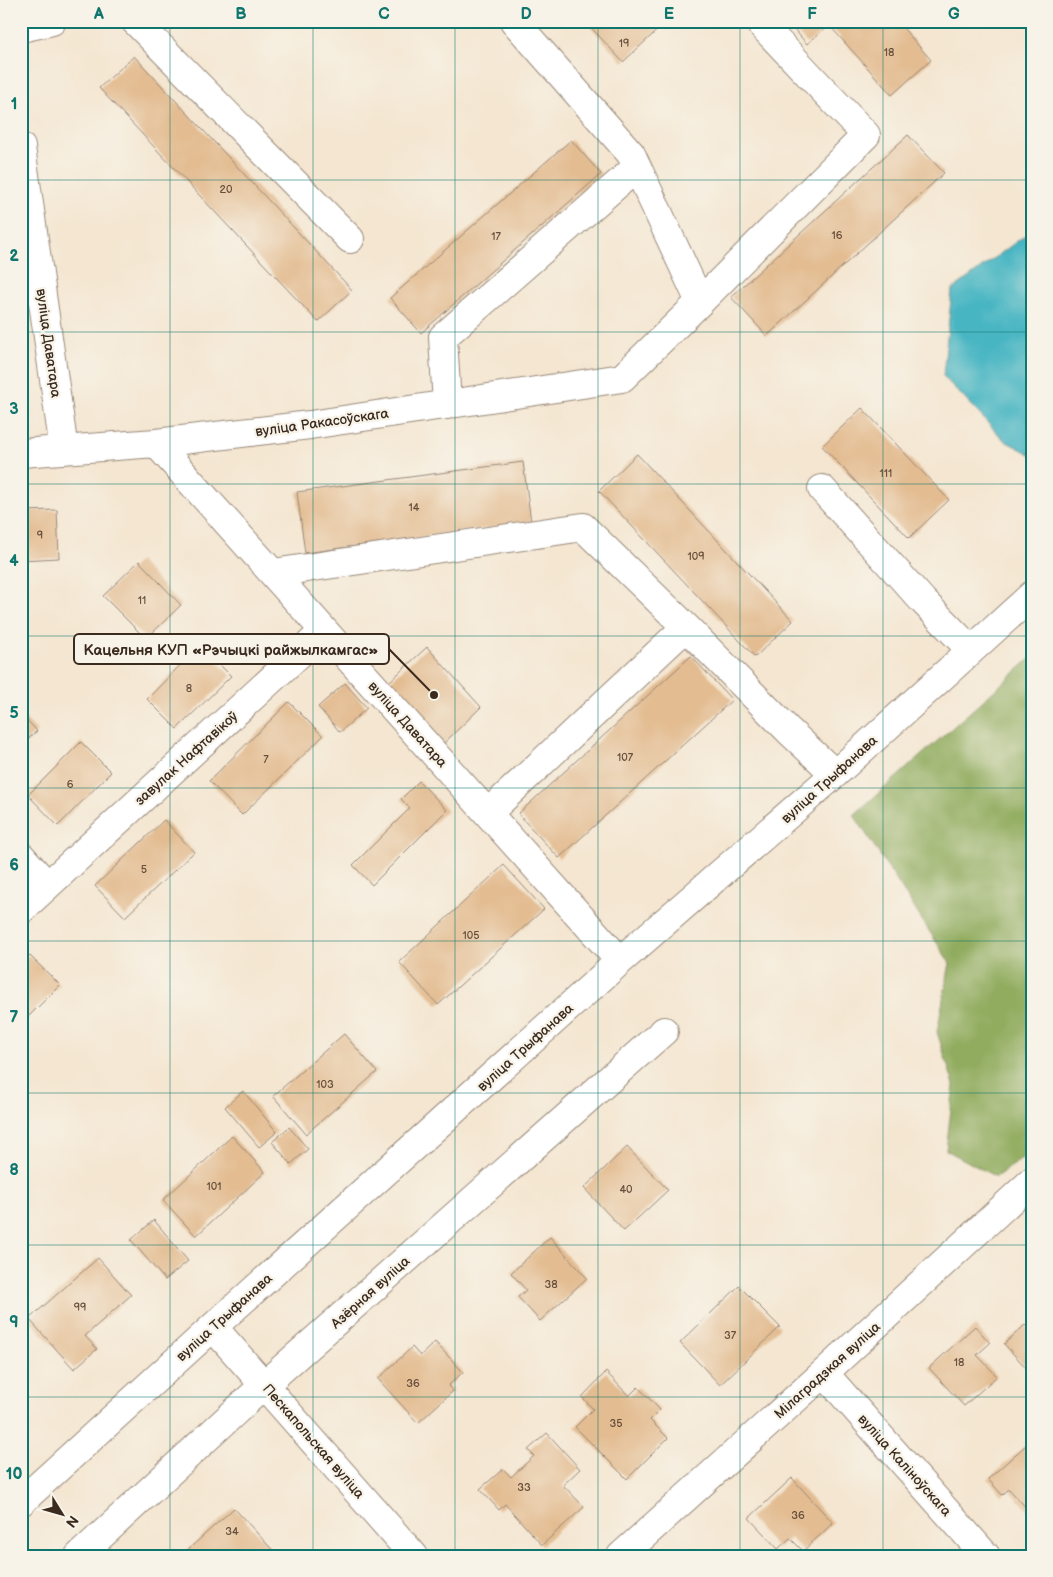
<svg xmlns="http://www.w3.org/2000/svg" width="1053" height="1577" font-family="'Balsamiq Sans',sans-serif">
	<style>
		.forest { fill: #91ac5f; stroke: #666b3e }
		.water { fill: #47b5c2; stroke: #417070 }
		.building { fill: #e3bc91 }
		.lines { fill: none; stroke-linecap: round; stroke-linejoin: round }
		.minor-casing { stroke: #988878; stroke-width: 30 }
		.minor { stroke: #fff; stroke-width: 28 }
		.grid { fill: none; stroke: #0f766e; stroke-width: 1; stroke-opacity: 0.55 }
		.labels { text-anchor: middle; stroke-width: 4.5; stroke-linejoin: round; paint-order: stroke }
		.number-label { font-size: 11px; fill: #654e3b }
		.street-label { font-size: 14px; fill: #3b2a1e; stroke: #f7f3e8 }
		.leader { fill: none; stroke: #3b2a1e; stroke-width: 2 }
		.callout-dot { fill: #3b2a1e; stroke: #f7f3e8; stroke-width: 2 }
		.callout { fill: #f7f3e8; stroke: #3b2a1e; stroke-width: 2 }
		.callout-label { font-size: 15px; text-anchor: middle; font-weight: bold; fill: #3b2a1e }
		.neatline { fill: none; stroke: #0f766e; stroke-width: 2 }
		.grid-label { font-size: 16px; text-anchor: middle; font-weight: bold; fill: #0f766e }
	</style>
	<rect width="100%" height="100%" fill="#f7f3e8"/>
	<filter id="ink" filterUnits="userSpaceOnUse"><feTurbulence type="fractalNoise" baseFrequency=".02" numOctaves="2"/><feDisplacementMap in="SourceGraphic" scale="10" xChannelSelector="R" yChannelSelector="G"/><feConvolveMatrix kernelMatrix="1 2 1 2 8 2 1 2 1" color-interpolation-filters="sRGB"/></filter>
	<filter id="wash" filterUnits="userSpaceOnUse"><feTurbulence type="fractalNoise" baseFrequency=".0096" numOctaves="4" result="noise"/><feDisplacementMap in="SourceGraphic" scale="20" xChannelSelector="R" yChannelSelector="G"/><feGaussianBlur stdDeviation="1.12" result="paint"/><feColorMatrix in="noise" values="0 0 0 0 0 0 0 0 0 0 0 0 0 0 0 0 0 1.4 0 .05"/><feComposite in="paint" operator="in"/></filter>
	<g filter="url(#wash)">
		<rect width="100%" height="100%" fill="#f4e6d1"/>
		<path class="forest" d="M 1032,657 L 1032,1151 L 996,1177 L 946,1150 L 954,1085 L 937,1032 L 950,963 L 854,815 Z"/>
		<path class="water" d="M 1032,230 L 1032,455 L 1005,441 L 943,376 L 952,290 Z"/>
		<g id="blocks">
			<path class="building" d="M 585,21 L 663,21 L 665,23 L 623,62 Z
				M 787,21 L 897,21 L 931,60 L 892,95 L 829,25 L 807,44 Z
				M 134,56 L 352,290 L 318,322 L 99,88 Z
				M 908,135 L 944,173 L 767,336 L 731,297 Z
				M 571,140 L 601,174 L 421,333 L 390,298 Z
				M 862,408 L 949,500 L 909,538 L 822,446 Z
				M 637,454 L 793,621 L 755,657 L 599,491 Z
				M 523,462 L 531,522 L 305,553 L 297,492 Z
				M 57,510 L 59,558 L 21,560 L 21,511 Z
				M 139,561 L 181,605 L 146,639 L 103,596 Z
				M 200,645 L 231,676 L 177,729 L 147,699 Z
				M 427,647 L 481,707 L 443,744 L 388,683 Z
				M 691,656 L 732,700 L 559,858 L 518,814 Z
				M 345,683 L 367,708 L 340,732 L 318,707 Z
				M 289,702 L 323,736 L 242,815 L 209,781 Z
				M 21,714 L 37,731 L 21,745 Z
				M 81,742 L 111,772 L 58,826 L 28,795 Z
				M 419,781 L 447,810 L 372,885 L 353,865 L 410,808 L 401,799 Z
				M 164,820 L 194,852 L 125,917 L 95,886 Z
				M 504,865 L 544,909 L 438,1005 L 399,962 Z
				M 29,955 L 60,985 L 21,1024 L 21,962 Z
				M 344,1034 L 377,1072 L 306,1134 L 273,1096 Z
				M 243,1091 L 277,1132 L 259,1147 L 225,1107 Z
				M 289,1127 L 308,1149 L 291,1164 L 272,1142 Z
				M 232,1136 L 265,1172 L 196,1236 L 163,1200 Z
				M 627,1147 L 668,1190 L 624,1231 L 584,1188 Z
				M 154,1220 L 188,1261 L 165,1280 L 131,1240 Z
				M 550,1237 L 587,1278 L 540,1321 L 518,1297 L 526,1290 L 511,1273 Z
				M 98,1258 L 131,1295 L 85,1336 L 97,1349 L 74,1369 L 29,1319 Z
				M 739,1286 L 780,1327 L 720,1385 L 680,1343 Z
				M 1025,1325 L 1032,1332 L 1032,1374 L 1004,1344 Z
				M 975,1326 L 990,1343 L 977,1355 L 997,1376 L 964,1406 L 929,1368 Z
				M 435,1342 L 463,1372 L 448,1386 L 453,1391 L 418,1423 L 378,1379 L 412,1347 L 420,1356 Z
				M 606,1372 L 629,1396 L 638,1387 L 660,1410 L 650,1420 L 668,1438 L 627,1479 L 575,1427 L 593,1409 L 582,1397 Z
				M 547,1433 L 580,1469 L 563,1485 L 584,1507 L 542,1545 L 505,1504 L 499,1510 L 480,1489 L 503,1469 L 511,1477 L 534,1456 L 528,1450 Z
				M 1026,1445 L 1032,1451 L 1032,1514 L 1009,1489 L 1002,1495 L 988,1479 Z
				M 792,1478 L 833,1523 L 803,1551 L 790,1538 L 778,1549 L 749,1518 Z
				M 234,1508 L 278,1556 L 185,1556 L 183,1554 Z"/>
		</g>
	</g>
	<g filter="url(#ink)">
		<use href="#blocks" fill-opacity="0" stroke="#988878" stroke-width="1"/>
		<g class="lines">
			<defs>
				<path id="minor" d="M 135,21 L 350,239
					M 514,21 L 631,154 L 700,302
					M 21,28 L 52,21
					M 21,147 L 64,450
					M 447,405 L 443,337 L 637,167
					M 156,443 L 620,961
					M 21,453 L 156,443 L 310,425 L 622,378 L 700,302 L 866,135 L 758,21
					M 822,489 L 923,601 L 971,650
					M 273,573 L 583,527 L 686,627 L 789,731 L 835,774
					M 488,813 L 686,627
					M 21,856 L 47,885
					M 21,910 L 324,631
					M 213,1327 L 414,1556
					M 824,1373 L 986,1556
					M 21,1502 L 213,1327 L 620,961 L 835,774 L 1032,595
					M 79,1556 L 264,1385 L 664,1031
					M 621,1556 L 824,1373 L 1032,1181"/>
			</defs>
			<use href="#minor" class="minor-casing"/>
			<use href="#minor" class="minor"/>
		</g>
	</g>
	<path class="grid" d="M 170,21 L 170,1556M 313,21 L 313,1556M 455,21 L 455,1556M 598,21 L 598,1556M 740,21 L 740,1556M 883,21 L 883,1556M 21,180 L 1032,180M 21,332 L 1032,332M 21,484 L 1032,484M 21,636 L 1032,636M 21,788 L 1032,788M 21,941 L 1032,941M 21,1093 L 1032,1093M 21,1245 L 1032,1245M 21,1397 L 1032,1397"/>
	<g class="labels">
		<g class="number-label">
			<text x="624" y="47">19</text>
			<text x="889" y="56">18</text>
			<text x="226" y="193">20</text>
			<text x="837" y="239">16</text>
			<text x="496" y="240">17</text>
			<text x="886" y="477">111</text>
			<text x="414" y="511">14</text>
			<text x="40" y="539">9</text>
			<text x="696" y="560">109</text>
			<text x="142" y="604">11</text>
			<text x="189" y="692">8</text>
			<text x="625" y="761">107</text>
			<text x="266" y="763">7</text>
			<text x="70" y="788">6</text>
			<text x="144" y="873">5</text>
			<text x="471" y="939">105</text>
			<text x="325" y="1088">103</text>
			<text x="214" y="1190">101</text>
			<text x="626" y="1193">40</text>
			<text x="551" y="1288">38</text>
			<text x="80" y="1311">99</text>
			<text x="730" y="1339">37</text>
			<text x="959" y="1366">18</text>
			<text x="413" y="1387">36</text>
			<text x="616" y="1427">35</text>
			<text x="524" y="1491">33</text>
			<text x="798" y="1519">36</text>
			<text x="232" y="1535">34</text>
		</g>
		<g class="street-label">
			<text transform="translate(49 343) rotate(82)" y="5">вуліца Даватара</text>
			<text transform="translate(322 422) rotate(-8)" y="5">вуліца Ракасоўскага</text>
			<text transform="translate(408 724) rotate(48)" y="5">вуліца Даватара</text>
			<text transform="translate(186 758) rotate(-42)" y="5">завулак Нафтавікоў</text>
			<text transform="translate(829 779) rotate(-42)" y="5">вуліца Трыфанава</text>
			<text transform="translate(525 1047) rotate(-42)" y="5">вуліца Трыфанава</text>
			<text transform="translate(370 1292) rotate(-42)" y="5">Азёрная вуліца</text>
			<text transform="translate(224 1317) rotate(-42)" y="5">вуліца Трыфанава</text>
			<text transform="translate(827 1370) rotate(-42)" y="5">Мілаградзкая вуліца</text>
			<text transform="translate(314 1441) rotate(49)" y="5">Пескапольская вуліца</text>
			<text transform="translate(905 1465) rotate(48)" y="5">вуліца Каліноўскага</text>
		</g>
	</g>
	<path class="leader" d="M434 695L389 649"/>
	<circle class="callout-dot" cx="434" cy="695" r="5"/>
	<rect class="callout" x="74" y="634" width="315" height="30" rx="5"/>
	<g class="callout-label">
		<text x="231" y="655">Кацельня КУП «Рэчыцкі райжылкамгас»</text>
	</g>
	<rect width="1053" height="1577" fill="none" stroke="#f7f3e8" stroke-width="55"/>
	<g transform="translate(62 1514) rotate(127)" stroke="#f7f3e8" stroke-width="4" paint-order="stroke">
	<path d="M0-4L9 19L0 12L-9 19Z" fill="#3b2a1e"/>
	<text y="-8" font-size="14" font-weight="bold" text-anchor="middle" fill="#3b2a1e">N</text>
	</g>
	<rect x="28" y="28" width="998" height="1522" class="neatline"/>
	<g class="grid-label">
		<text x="99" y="19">A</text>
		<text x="241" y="19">B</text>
		<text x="384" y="19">C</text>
		<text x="526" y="19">D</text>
		<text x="669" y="19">E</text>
		<text x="812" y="19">F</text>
		<text x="954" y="19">G</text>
		<text x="14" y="109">1</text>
		<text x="14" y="261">2</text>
		<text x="14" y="414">3</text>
		<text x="14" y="566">4</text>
		<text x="14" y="718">5</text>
		<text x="14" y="870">6</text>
		<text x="14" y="1022">7</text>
		<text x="14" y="1175">8</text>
		<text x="14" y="1327">9</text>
		<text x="14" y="1479">10</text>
	</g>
</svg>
